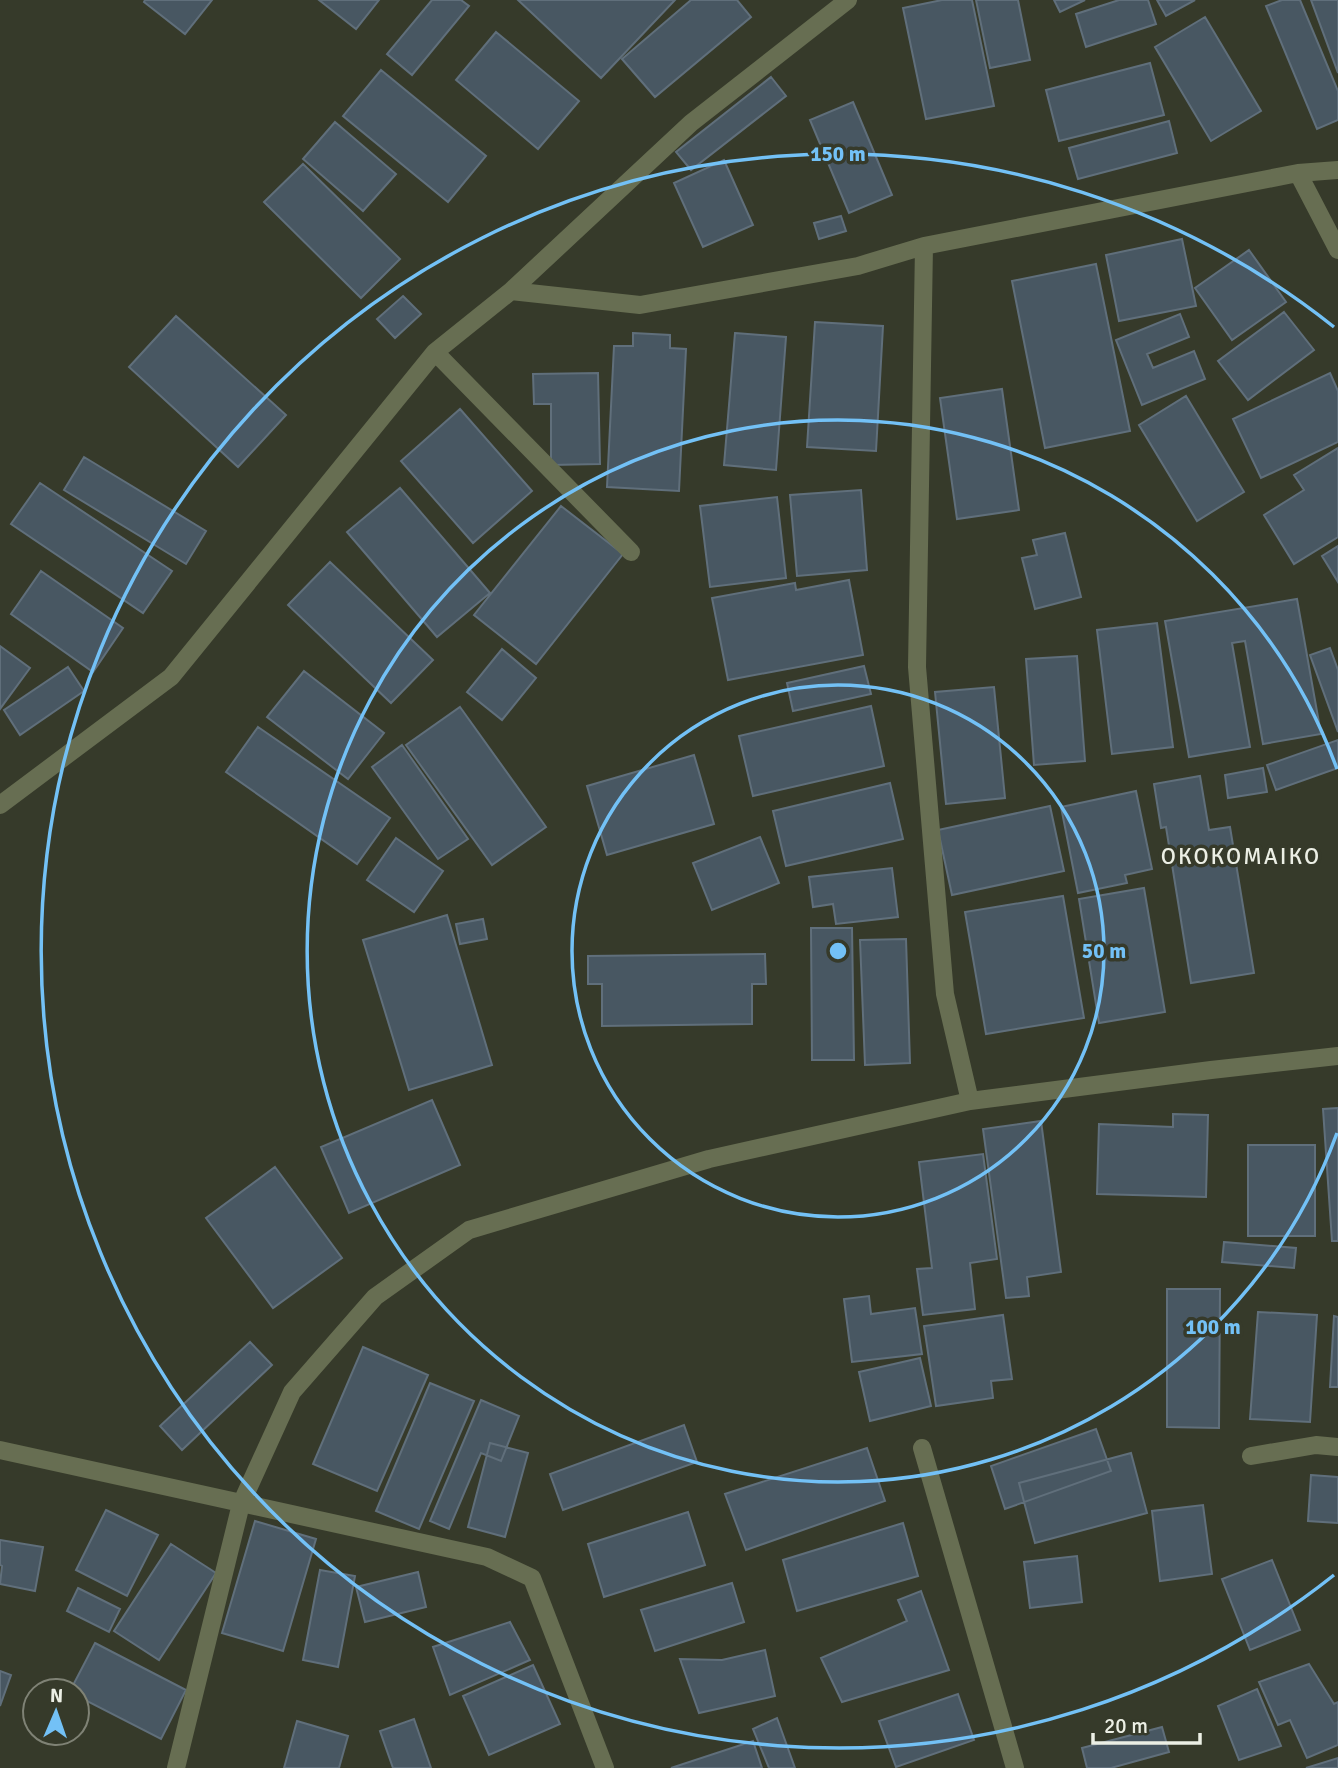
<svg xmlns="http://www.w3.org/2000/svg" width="1338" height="1768" font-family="Signika,sans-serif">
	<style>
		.building { fill: #485762; stroke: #606f7b; stroke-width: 2 }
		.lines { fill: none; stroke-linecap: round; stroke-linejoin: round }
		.minor { stroke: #676e52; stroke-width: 18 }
		.ring { fill: none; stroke: #73c1f6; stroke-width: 3.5 }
		.labels { text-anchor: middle; stroke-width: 7; stroke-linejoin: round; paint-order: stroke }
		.neighbourhood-label { font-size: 23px; letter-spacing: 2px; fill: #ecefe5; stroke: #363a2a }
		.centre { fill: #73c1f6; stroke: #363a2a; stroke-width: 3.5 }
		.ring-label { font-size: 21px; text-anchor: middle; font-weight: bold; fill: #73c1f6; stroke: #363a2a; stroke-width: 7; stroke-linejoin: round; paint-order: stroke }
	</style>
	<rect width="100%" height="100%" fill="#363a2a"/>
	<path class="building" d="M 145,0 L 212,0 L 185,34 L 144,2 Z
		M 319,0 L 379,0 L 356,29 Z
		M 432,0 L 461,0 L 469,6 L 412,75 L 387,54 Z
		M 518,0 L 675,0 L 601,78 Z
		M 691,0 L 737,0 L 751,17 L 655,97 L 622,59 Z
		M 942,0 L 972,0 L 994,106 L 926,119 L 903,8 Z
		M 976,0 L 1018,0 L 1030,60 L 990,68 Z
		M 1054,0 L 1085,0 L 1060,12 Z
		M 1119,0 L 1148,0 L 1156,24 L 1086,47 L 1076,14 Z
		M 1157,0 L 1195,0 L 1166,16 Z
		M 1282,0 L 1300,0 L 1338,91 L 1338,120 L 1317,129 L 1266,6 Z
		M 1311,0 L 1338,0 L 1338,73 Z
		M 1205,17 L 1261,111 L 1211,141 L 1155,47 Z
		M 496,32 L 579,101 L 538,149 L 456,80 Z
		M 1150,63 L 1164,115 L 1059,141 L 1046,90 Z
		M 381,70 L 486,156 L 448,202 L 343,116 Z
		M 771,77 L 786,96 L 691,170 L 676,152 Z
		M 853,102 L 892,195 L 849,213 L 810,120 Z
		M 1169,121 L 1177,153 L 1078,179 L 1069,148 Z
		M 335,122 L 396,174 L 363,211 L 303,159 Z
		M 724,160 L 753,225 L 703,247 L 674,183 Z
		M 303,164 L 400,259 L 361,298 L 264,202 Z
		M 841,216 L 846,231 L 819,239 L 814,223 Z
		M 1182,239 L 1196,306 L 1119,321 L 1106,255 Z
		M 1249,250 L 1286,302 L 1232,340 L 1195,288 Z
		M 1096,264 L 1130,431 L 1045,448 L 1012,281 Z
		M 403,296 L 421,314 L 395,338 L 377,319 Z
		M 1284,312 L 1314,350 L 1248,400 L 1218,361 Z
		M 1180,314 L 1189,337 L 1147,354 L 1153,368 L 1194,351 L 1205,379 L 1142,405 L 1116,340 Z
		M 176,316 L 286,415 L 238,467 L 129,367 Z
		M 815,322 L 883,326 L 876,451 L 807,447 Z
		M 633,333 L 670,335 L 670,348 L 686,349 L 679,491 L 607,487 L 614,346 L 633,346 Z
		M 735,333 L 786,337 L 776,470 L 724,465 Z
		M 598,373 L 600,464 L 551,465 L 551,404 L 534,404 L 533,374 Z
		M 1330,373 L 1338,391 L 1338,442 L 1261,478 L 1233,419 Z
		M 1002,389 L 1019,510 L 957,519 L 940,398 Z
		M 1186,396 L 1244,492 L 1197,521 L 1139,425 Z
		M 460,409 L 532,491 L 473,543 L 401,461 Z
		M 1338,448 L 1338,537 L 1294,564 L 1264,515 L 1304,490 L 1294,475 Z
		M 84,457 L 206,531 L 186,564 L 64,490 Z
		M 40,483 L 172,571 L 143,613 L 11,524 Z
		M 400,488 L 490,593 L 437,637 L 347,532 Z
		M 861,490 L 867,570 L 797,576 L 790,495 Z
		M 777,497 L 786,578 L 710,587 L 700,506 Z
		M 561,506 L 623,554 L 536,664 L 474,615 Z
		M 1065,533 L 1081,597 L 1035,609 L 1022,558 L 1037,555 L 1033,540 Z
		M 1338,546 L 1338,582 L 1322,556 Z
		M 330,562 L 433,660 L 391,703 L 288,605 Z
		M 41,571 L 123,628 L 93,672 L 11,614 Z
		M 849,580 L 863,655 L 728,680 L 712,598 L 795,583 L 796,590 Z
		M 1297,599 L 1321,734 L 1263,744 L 1245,641 L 1232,643 L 1250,747 L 1189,757 L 1165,621 Z
		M 1157,623 L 1173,747 L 1112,754 L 1097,630 Z
		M 0,646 L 30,668 L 0,709 Z
		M 1330,648 L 1338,670 L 1338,732 L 1310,655 Z
		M 502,649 L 536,678 L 502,720 L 467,692 Z
		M 1077,656 L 1085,761 L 1034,765 L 1026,659 Z
		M 864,666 L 871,694 L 793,711 L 787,683 Z
		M 68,667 L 84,691 L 20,735 L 4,710 Z
		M 304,671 L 384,733 L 348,779 L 267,717 Z
		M 994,687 L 1005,798 L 946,804 L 935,692 Z
		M 871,706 L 884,766 L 753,796 L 739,736 Z
		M 460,707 L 546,827 L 492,865 L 406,745 Z
		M 258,727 L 390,818 L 357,864 L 226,772 Z
		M 1338,740 L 1338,768 L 1276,790 L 1267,765 Z
		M 402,745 L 468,839 L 438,859 L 372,767 Z
		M 694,755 L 714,824 L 607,855 L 587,786 Z
		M 1263,768 L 1267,792 L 1228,798 L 1225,775 Z
		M 1200,776 L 1209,830 L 1230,827 L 1254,973 L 1191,983 L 1166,827 L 1161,828 L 1154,784 Z
		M 890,783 L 903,839 L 786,866 L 773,811 Z
		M 1136,791 L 1152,869 L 1125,875 L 1127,883 L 1078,893 L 1061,807 Z
		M 1050,806 L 1064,871 L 952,895 L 938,830 Z
		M 760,837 L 779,883 L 712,910 L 693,863 Z
		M 396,838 L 443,871 L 414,912 L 367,880 Z
		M 892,868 L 898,917 L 836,924 L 833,904 L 813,907 L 809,877 Z
		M 1144,888 L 1165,1012 L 1099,1023 L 1079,899 Z
		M 1063,896 L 1084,1018 L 986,1034 L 965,912 Z
		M 447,915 L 492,1065 L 409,1090 L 363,940 Z
		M 483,919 L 487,939 L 460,944 L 456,924 Z
		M 811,928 L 852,928 L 854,1060 L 812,1060 Z
		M 906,939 L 910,1063 L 865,1065 L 860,940 Z
		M 765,954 L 766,984 L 752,984 L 752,1024 L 602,1026 L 602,984 L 588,984 L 588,956 Z
		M 432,1100 L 460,1165 L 349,1213 L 321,1147 Z
		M 1338,1108 L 1338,1241 L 1332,1241 L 1323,1109 Z
		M 1173,1114 L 1208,1115 L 1206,1197 L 1097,1194 L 1099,1124 L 1173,1127 Z
		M 1041,1121 L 1061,1272 L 1027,1277 L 1029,1296 L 1006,1298 L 983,1129 Z
		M 1248,1145 L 1315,1145 L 1315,1236 L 1248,1236 Z
		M 983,1154 L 997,1259 L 970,1263 L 975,1309 L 923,1315 L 917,1269 L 932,1268 L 919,1162 Z
		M 275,1167 L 342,1258 L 273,1308 L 206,1218 Z
		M 1224,1242 L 1296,1248 L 1294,1268 L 1222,1262 Z
		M 1167,1289 L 1220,1289 L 1219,1428 L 1167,1427 Z
		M 869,1296 L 871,1314 L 915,1308 L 922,1354 L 852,1362 L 844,1299 Z
		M 1258,1312 L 1317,1315 L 1310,1422 L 1250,1419 Z
		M 1003,1315 L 1012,1379 L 991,1381 L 993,1398 L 936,1406 L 924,1326 Z
		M 1334,1316 L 1338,1317 L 1338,1387 L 1330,1387 Z
		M 250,1342 L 272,1365 L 182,1450 L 160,1426 Z
		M 363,1347 L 428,1375 L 377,1491 L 313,1464 Z
		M 920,1358 L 931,1406 L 870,1421 L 859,1372 Z
		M 430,1383 L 474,1401 L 419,1529 L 376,1511 Z
		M 481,1400 L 519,1416 L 501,1461 L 481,1453 L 449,1529 L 430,1521 Z
		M 684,1425 L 697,1462 L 563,1510 L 550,1474 Z
		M 1096,1429 L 1111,1471 L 1005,1509 L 991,1466 Z
		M 490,1443 L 528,1453 L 505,1537 L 468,1527 Z
		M 867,1448 L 885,1501 L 746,1550 L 725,1494 Z
		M 1131,1453 L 1147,1513 L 1035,1543 L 1019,1483 Z
		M 1311,1475 L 1338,1477 L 1338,1523 L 1308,1521 Z
		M 1203,1505 L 1212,1574 L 1160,1581 L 1152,1511 Z
		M 106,1510 L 158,1535 L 127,1596 L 76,1570 Z
		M 688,1512 L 705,1565 L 604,1597 L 588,1544 Z
		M 255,1521 L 316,1539 L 283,1651 L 222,1633 Z
		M 903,1523 L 918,1576 L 797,1611 L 783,1560 Z
		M 0,1540 L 43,1547 L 35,1591 L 0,1584 L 2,1566 L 0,1565 Z
		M 171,1544 L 216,1573 L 159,1660 L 114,1631 Z
		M 1077,1556 L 1082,1602 L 1030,1608 L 1024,1562 Z
		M 1272,1560 L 1300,1630 L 1250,1650 L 1222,1579 Z
		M 320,1570 L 355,1576 L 338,1667 L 303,1660 Z
		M 418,1572 L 426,1607 L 365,1622 L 356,1587 Z
		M 732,1583 L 744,1622 L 655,1651 L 641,1610 Z
		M 78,1588 L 120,1609 L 109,1632 L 67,1611 Z
		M 921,1591 L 949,1670 L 842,1702 L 821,1658 L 907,1621 L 898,1600 Z
		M 510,1622 L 530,1660 L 450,1695 L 433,1647 Z
		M 95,1643 L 186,1690 L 161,1739 L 77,1696 L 77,1691 L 70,1691 Z
		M 765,1650 L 775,1696 L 699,1713 L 680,1659 L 722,1660 Z
		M 1309,1664 L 1334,1704 L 1338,1702 L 1338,1745 L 1307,1758 L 1290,1720 L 1278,1725 L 1259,1682 Z
		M 533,1665 L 560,1724 L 489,1755 L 463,1696 Z
		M 0,1671 L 11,1675 L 0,1706 Z
		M 1257,1689 L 1281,1746 L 1239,1760 L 1218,1706 Z
		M 958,1694 L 974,1740 L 896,1767 L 879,1721 Z
		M 777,1718 L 795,1768 L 769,1768 L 753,1729 Z
		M 414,1719 L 431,1768 L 393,1768 L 380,1731 Z
		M 297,1721 L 348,1736 L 339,1768 L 284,1768 Z
		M 1162,1727 L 1169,1752 L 1111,1768 L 1087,1768 L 1082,1748 Z
		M 753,1741 L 762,1768 L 671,1768 Z
		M 1338,1758 L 1338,1768 L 1306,1768 Z"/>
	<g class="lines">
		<path class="minor" d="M 1298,173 L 1338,250
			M 924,246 L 917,667 L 945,994 L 970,1101
			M 511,291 L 640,305 L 858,266 L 924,246 L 1298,173 L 1338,170
			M 435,352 L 631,552
			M 0,805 L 171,677 L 435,352 L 511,291 L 691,123 L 848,0
			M 922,1448 L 1015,1768
			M 0,1450 L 487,1557 L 532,1578 L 605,1768
			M 1251,1456 L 1316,1445 L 1338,1447
			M 176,1768 L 241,1504 L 292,1392 L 375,1297 L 469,1230 L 709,1159 L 970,1101 L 1211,1070 L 1338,1056"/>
	</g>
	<g class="ring">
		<circle cx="838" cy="951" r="266"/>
		<path d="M1337 1133A531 531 0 1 1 1337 769"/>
		<path d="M1334 1575A797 797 0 1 1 1334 327"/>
	</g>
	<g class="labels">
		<g class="neighbourhood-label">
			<text x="1241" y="864">OKOKOMAIKO</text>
		</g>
	</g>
	<circle cx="838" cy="951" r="10" class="centre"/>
	<g class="ring-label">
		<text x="838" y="161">150 m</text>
		<text x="1104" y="958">50 m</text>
		<text x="1213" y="1334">100 m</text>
	</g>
	<g transform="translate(56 1712) rotate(2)"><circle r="33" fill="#363a2a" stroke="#7f8275" stroke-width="2"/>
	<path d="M0-5L12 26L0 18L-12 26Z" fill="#73c1f6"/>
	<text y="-10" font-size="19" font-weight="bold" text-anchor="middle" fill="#ecefe5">N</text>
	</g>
	<path d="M1093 1733v10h107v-10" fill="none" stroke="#ecefe5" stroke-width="3.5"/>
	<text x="1104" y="1733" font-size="21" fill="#ecefe5" stroke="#363a2a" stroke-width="5" paint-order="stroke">20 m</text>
</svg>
